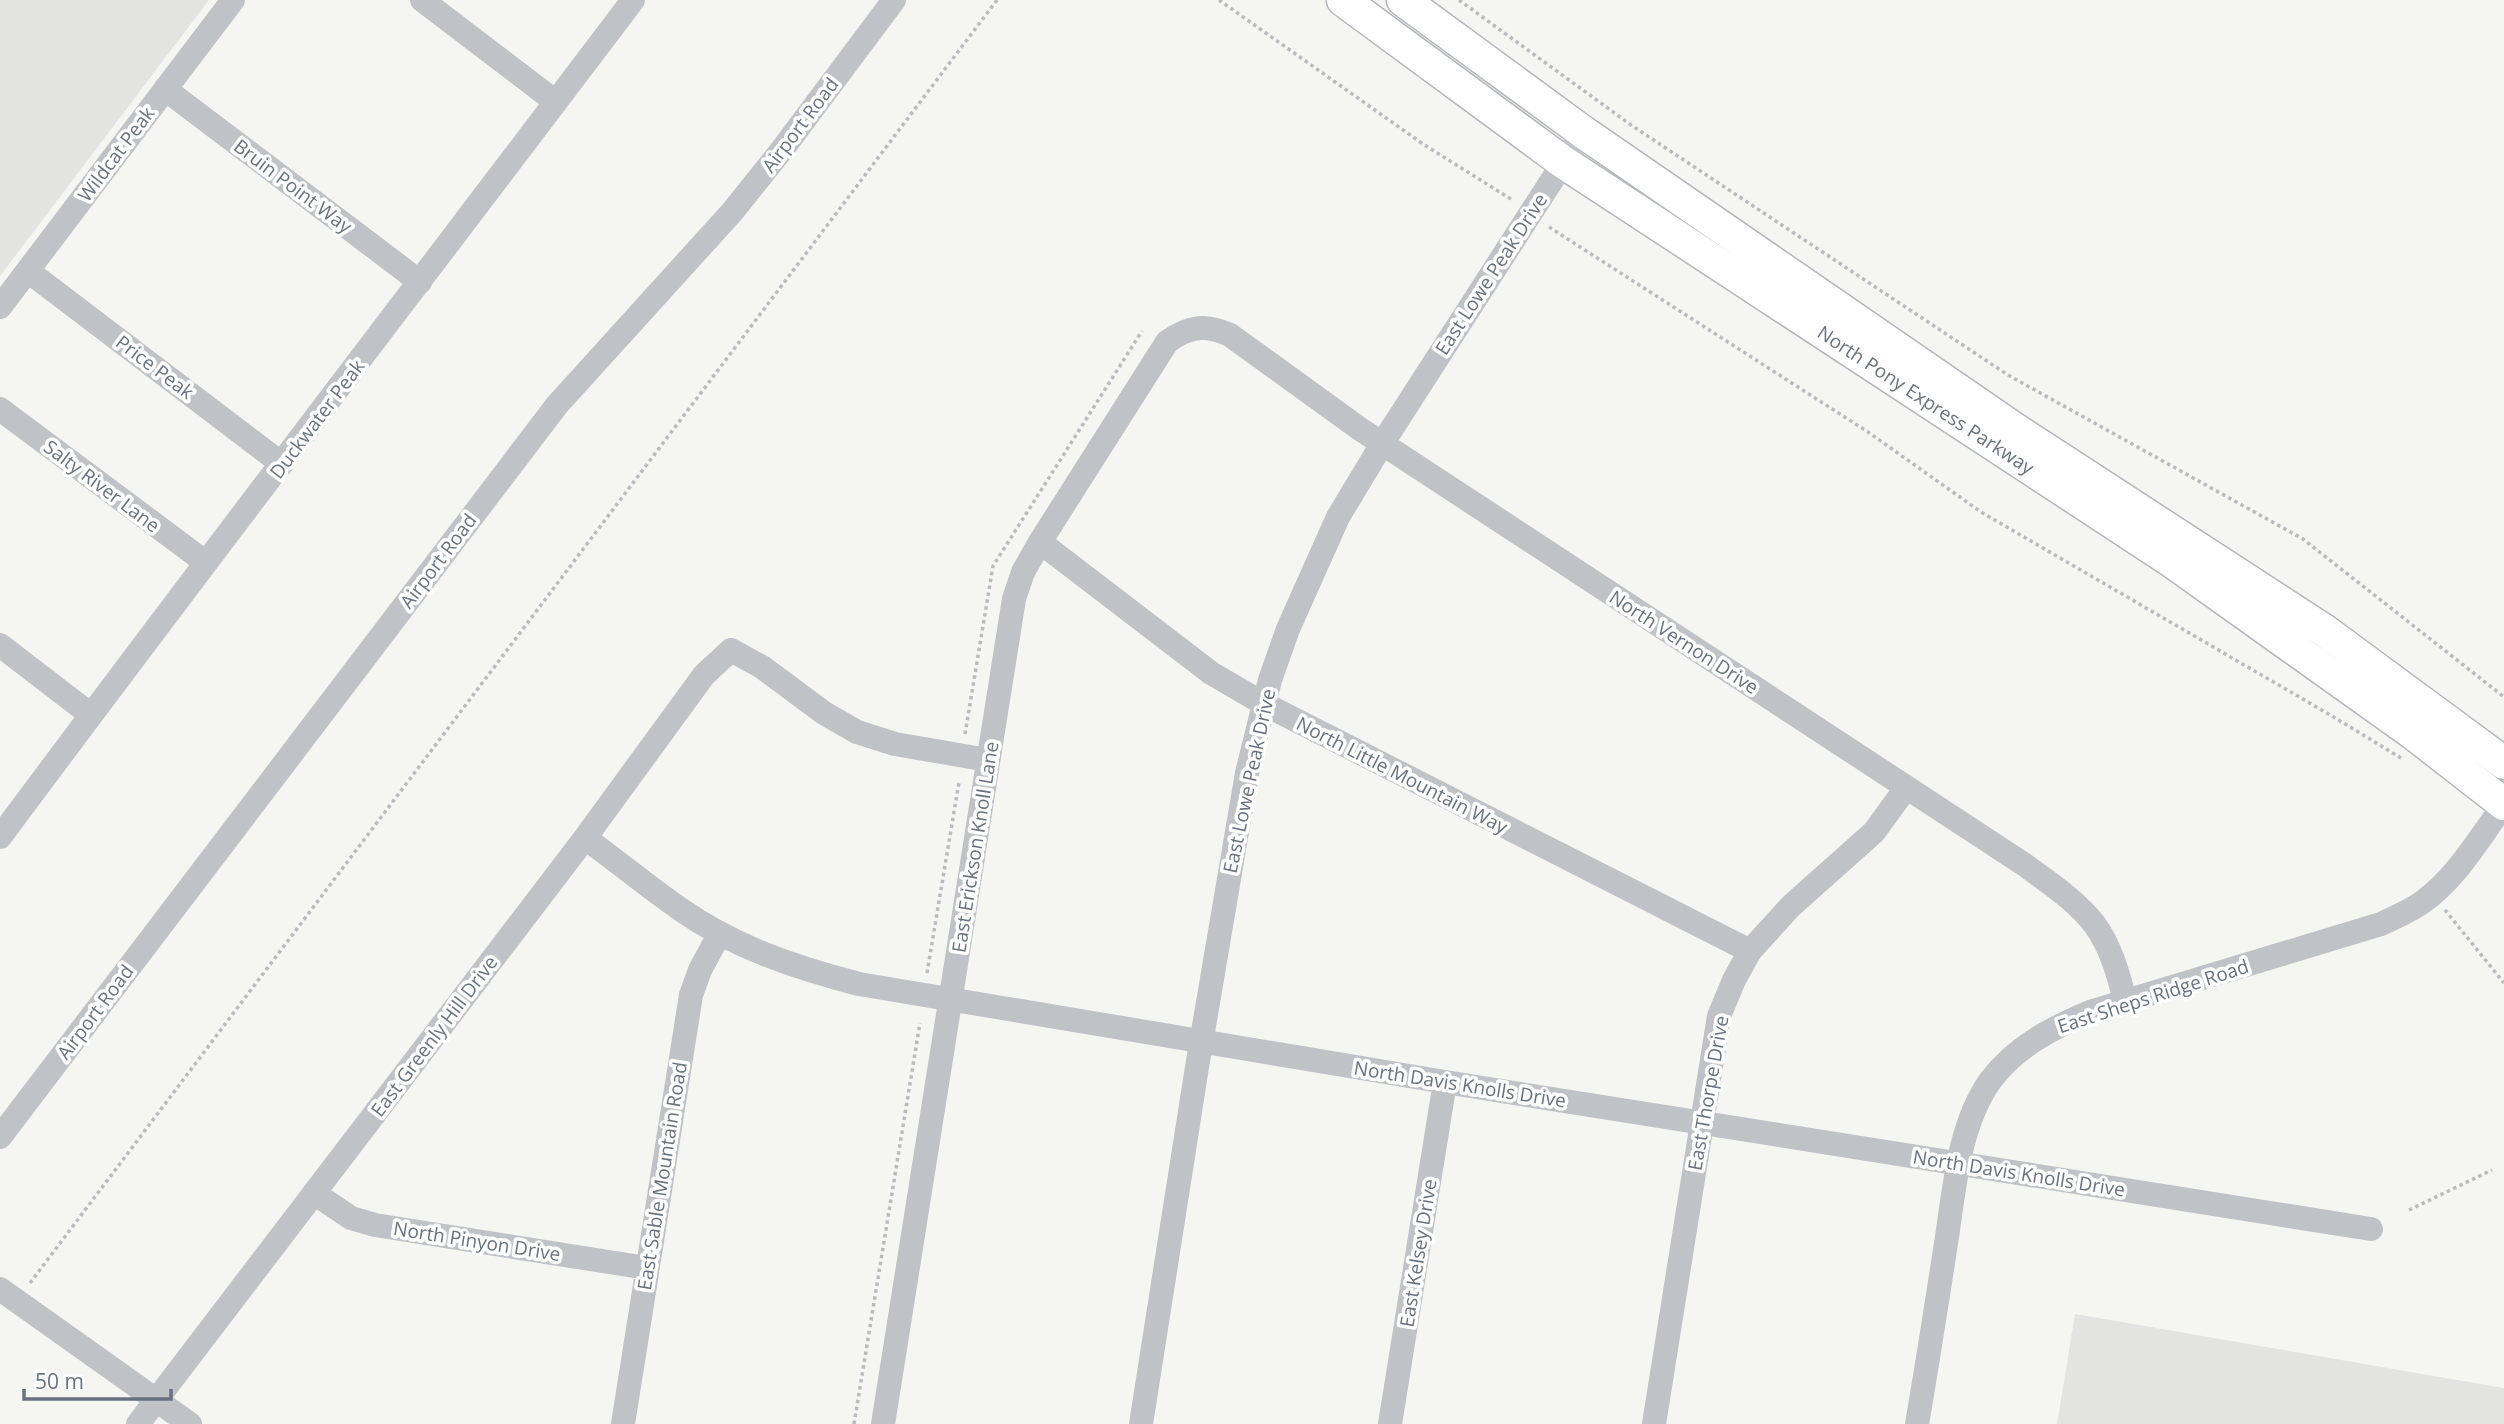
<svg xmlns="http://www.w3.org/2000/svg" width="2504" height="1424" font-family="'Open Sans',sans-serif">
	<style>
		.built { fill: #e3e4e2 }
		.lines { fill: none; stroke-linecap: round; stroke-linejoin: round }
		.major-casing { stroke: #b3b6ba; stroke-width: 35 }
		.path { stroke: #b9bbbe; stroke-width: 3.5; stroke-dasharray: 3.5 3.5; stroke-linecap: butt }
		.minor { stroke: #bfc2c6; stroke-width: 24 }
		.major { stroke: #fff; stroke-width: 32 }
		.labels { text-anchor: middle; stroke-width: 7; stroke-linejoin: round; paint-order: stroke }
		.street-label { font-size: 19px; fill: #677280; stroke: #fff }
	</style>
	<rect width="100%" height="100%" fill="#f5f5f2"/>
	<path class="built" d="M 0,0 L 209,0 L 0,276 Z
		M 2075,1314 L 2504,1388 L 2504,1424 L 2057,1424 Z"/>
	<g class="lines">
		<defs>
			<g id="major">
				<path id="s1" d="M 1343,0 L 1563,162 L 2170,560 L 2414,734 L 2504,804"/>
				<path d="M 1403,0 L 1583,132 L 2013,428 L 2325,631 L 2504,763"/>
			</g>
		</defs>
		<use href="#major" class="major-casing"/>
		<path class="path" d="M 1219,0 L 1423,144 L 1514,201
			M 1459,0 L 1631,125 L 2008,375 L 2303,539 L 2504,697
			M 1549,227 L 1868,432 L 1981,512 L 2332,716 L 2401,758
			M 965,734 L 993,566 L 1142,331
			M 2445,910 L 2504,983
			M 927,973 L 959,782
			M 2409,1210 L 2492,1170
			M 30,1283 L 997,0
			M 854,1424 L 920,1023"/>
		<path class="minor" d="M 422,0 L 556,102
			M 165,89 L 420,282
			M 28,271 L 282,464
			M 0,307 L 233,0
			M 0,409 L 205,562
			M 1040,542 L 1211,673 L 1264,704 L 1750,951
			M 0,645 L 91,715
			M 0,837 C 209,556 422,279 633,0
			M 585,838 C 617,861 648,887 680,909 C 734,947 796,968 859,984 L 1445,1082 L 2371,1229
			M 0,1137 L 557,405 L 732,212 L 781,151 L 894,0
			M 314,1193 L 351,1218 L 375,1225 L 647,1268
			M 0,1289 L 190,1424
			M 138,1424 L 585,838 L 704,675 L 731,650 L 762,667 L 824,713 L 857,732 L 895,744 L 988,760
			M 623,1424 L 691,995 L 700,970 L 720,933
			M 883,1424 L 1014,599 L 1023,572 L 1040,542 L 1167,342 C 1189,326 1205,324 1230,335 L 1360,429 L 2025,865 C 2049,883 2077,901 2095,925 C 2111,947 2119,976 2125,1001
			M 1141,1424 L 1197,1067 L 1247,773 L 1270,680 L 1288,629 L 1338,517 L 1382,444 L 1583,132
			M 1390,1424 L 1445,1082
			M 1654,1424 L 1719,1016 L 1734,980 L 1750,951 L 1791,906 L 1874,832 L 1906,788
			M 1917,1424 C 1927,1366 1936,1308 1945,1250 C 1954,1195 1957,1128 1990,1081 C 2015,1047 2052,1028 2090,1012 L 2381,924 C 2395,917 2411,911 2424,901 C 2458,876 2479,838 2504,805"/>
		<use href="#major" class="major"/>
	</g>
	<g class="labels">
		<g class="street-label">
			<text transform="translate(800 125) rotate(-53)" y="7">Airport Road</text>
			<text transform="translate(116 154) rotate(-53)" y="7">Wildcat Peak</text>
			<text transform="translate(293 186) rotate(37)" y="7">Bruin Point Way</text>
			<text transform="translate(1491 274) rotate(-57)" y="7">East Lowe Peak Drive</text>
			<text transform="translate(155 367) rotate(37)" y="7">Price Peak</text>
			<text dy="7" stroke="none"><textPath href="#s1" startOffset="707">North Pony Express Parkway</textPath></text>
			<text transform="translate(317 419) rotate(-53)" y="7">Duckwater Peak</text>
			<text transform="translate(102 486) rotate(37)" y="7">Salty River Lane</text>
			<text transform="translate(438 561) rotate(-53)" y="7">Airport Road</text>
			<text transform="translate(1684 642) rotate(33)" y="7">North Vernon Drive</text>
			<text transform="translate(1402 775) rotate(27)" y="7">North Little Mountain Way</text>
			<text transform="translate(1249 781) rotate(-78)" y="7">East Lowe Peak Drive</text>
			<text transform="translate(975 847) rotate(-81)" y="7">East Erickson Knoll Lane</text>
			<text transform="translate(2153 996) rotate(-18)" y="7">East Sheps Ridge Road</text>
			<text transform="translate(95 1012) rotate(-53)" y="7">Airport Road</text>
			<text transform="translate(434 1036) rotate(-53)" y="7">East Greenly Hill Drive</text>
			<text transform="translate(1460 1084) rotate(9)" y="7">North Davis Knolls Drive</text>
			<text transform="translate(1708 1093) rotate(-80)" y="7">East Thorpe Drive</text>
			<text transform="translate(2019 1173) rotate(9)" y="7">North Davis Knolls Drive</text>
			<text transform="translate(662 1176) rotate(-81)" y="7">East Sable Mountain Road</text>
			<text transform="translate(477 1241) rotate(9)" y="7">North Pinyon Drive</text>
			<text transform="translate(1418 1253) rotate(-81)" y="7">East Kelsey Drive</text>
		</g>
	</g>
	<path d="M24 1389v10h147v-10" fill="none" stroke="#677280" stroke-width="3.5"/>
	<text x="35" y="1389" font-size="21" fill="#677280" stroke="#ffffff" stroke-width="5" paint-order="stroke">50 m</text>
</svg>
